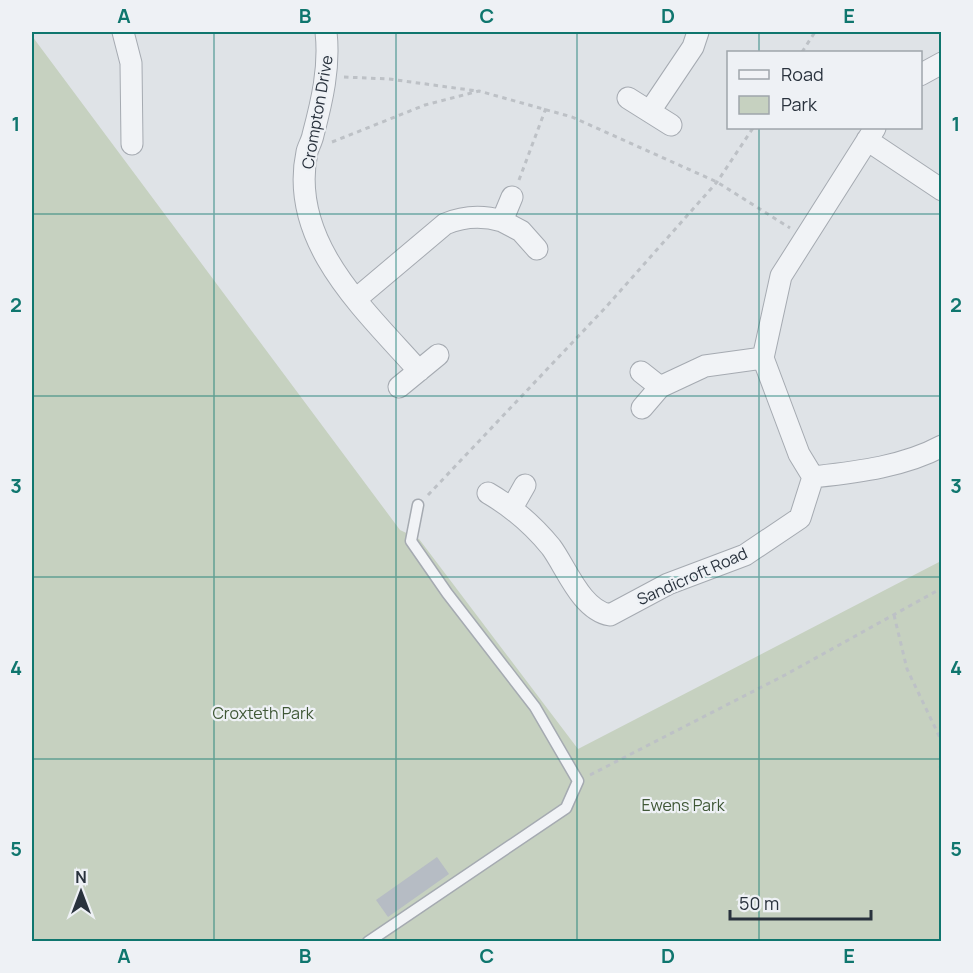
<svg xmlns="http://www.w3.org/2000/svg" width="973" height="973" font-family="Manrope,sans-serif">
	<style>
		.green { fill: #c6d1c0 }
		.building { fill: #b6bcc4 }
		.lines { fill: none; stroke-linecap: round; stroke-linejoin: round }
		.lane-casing { stroke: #a5aab1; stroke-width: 13 }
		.street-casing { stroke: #a5aab1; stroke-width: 23 }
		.path { stroke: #bdc1c6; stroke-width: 3; stroke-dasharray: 4.5 4.5; stroke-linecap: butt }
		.lane { stroke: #f1f3f6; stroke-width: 10 }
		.street { stroke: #f1f3f6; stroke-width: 21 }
		.grid { fill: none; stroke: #0f766e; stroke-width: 1.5; stroke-opacity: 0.55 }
		.labels { text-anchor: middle; stroke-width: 4.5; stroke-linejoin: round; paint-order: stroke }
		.street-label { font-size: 16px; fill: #29323d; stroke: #eef1f5 }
		.park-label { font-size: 16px; fill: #405837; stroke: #eef1f5 }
		.neatline { fill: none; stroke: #0f766e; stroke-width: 2 }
		.grid-label { font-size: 20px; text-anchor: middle; font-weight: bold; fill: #0f766e }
	</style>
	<rect width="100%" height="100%" fill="#dfe3e7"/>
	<path class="green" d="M 32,36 L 400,530 L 419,539 L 578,749 L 941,561 L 941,941 L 32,941 Z"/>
	<path class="building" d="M 437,857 L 449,874 L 388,917 L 376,900 Z"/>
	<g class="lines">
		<defs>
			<path id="lane" d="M 368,942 L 566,808 L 578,781 L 535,707 L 447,593 L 411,541 L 418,505"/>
			<path id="street" d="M 123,32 L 131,63 L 132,144
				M 326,32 C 330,67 322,101 313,135 C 312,141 308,147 307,152 C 288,242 365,310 419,371
				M 920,75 L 942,63
				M 628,98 L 671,125
				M 650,111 L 693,47 L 698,32
				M 867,140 L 942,190
				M 512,197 L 502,221 L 521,231 L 537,249
				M 356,299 L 445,224 C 464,216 482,215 502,221
				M 641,372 L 660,387
				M 399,387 L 438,355
				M 642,408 L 660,387 L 705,366 L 763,358
				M 813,477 C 856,472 903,467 942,446
				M 488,493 C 512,507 533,525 551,547 C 566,567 581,610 610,615 L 668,584 L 745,555 L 800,518 L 813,477 L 799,454 L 763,358 L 781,276 L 875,128
				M 512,508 L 525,485"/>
		</defs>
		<use href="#lane" class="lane-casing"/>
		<use href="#street" class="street-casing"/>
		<path class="path" d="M 802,52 L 815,32
			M 344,77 L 389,79 L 477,91
			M 332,142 L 425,105 L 479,91 L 572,117 L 717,182 L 790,228
			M 519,180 L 546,108
			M 428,495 L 606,307 L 717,182 L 753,128
			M 894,615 L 907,669 L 942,742
			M 939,768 L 942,767
			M 590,775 L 785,675 L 942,588"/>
		<use href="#lane" class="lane"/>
		<use href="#street" class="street"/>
	</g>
	<path class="grid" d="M 214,32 L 214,942M 396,32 L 396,942M 577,32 L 577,942M 759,32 L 759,52M 759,128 L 759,942M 32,214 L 942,214M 32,396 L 942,396M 32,577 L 942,577M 32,759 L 942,759"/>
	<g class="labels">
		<g class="street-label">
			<text transform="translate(317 112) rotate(-80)" y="6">Crompton Drive</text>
			<text transform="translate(692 576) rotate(-24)" y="6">Sandicroft Road</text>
		</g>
		<g class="park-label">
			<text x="263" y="719">Croxteth Park</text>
			<text x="683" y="811">Ewens Park</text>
		</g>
	</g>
	<rect width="973" height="973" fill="none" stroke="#eef1f5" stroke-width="66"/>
	<rect x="727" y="51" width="195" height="78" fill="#eef1f5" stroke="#9fa5ab" stroke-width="1.5"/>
	<rect x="739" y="70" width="30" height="9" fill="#f1f3f6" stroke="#9fa5ab" stroke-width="1.5"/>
	<text x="781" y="81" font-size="18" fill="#29323d">Road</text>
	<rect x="739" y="96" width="30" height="18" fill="#c6d1c0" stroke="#9fa5ab" stroke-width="1.5"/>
	<text x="781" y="111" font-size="18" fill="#29323d">Park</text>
	<g transform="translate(81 892)" stroke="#eef1f5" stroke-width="4.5" paint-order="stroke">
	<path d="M0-4.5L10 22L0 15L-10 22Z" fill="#29323d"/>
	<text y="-9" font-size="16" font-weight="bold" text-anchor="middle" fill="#29323d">N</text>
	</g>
	<path d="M730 910v9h141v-9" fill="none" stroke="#29323d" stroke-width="3"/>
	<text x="739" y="910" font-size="18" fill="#29323d" stroke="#eef1f5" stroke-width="4.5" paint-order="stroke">50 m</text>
	<rect x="33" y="33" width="907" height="907" class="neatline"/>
	<g class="grid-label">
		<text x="124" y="23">A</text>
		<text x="305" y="23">B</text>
		<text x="487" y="23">C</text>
		<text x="668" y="23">D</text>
		<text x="849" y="23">E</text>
		<text x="16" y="131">1</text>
		<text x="956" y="131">1</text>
		<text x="16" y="312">2</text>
		<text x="956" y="312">2</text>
		<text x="16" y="493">3</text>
		<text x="956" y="493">3</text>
		<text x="16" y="675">4</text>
		<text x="956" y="675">4</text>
		<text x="16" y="856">5</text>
		<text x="956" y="856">5</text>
		<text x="124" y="963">A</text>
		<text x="305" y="963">B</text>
		<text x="487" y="963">C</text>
		<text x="668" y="963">D</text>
		<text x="849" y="963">E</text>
	</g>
</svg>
